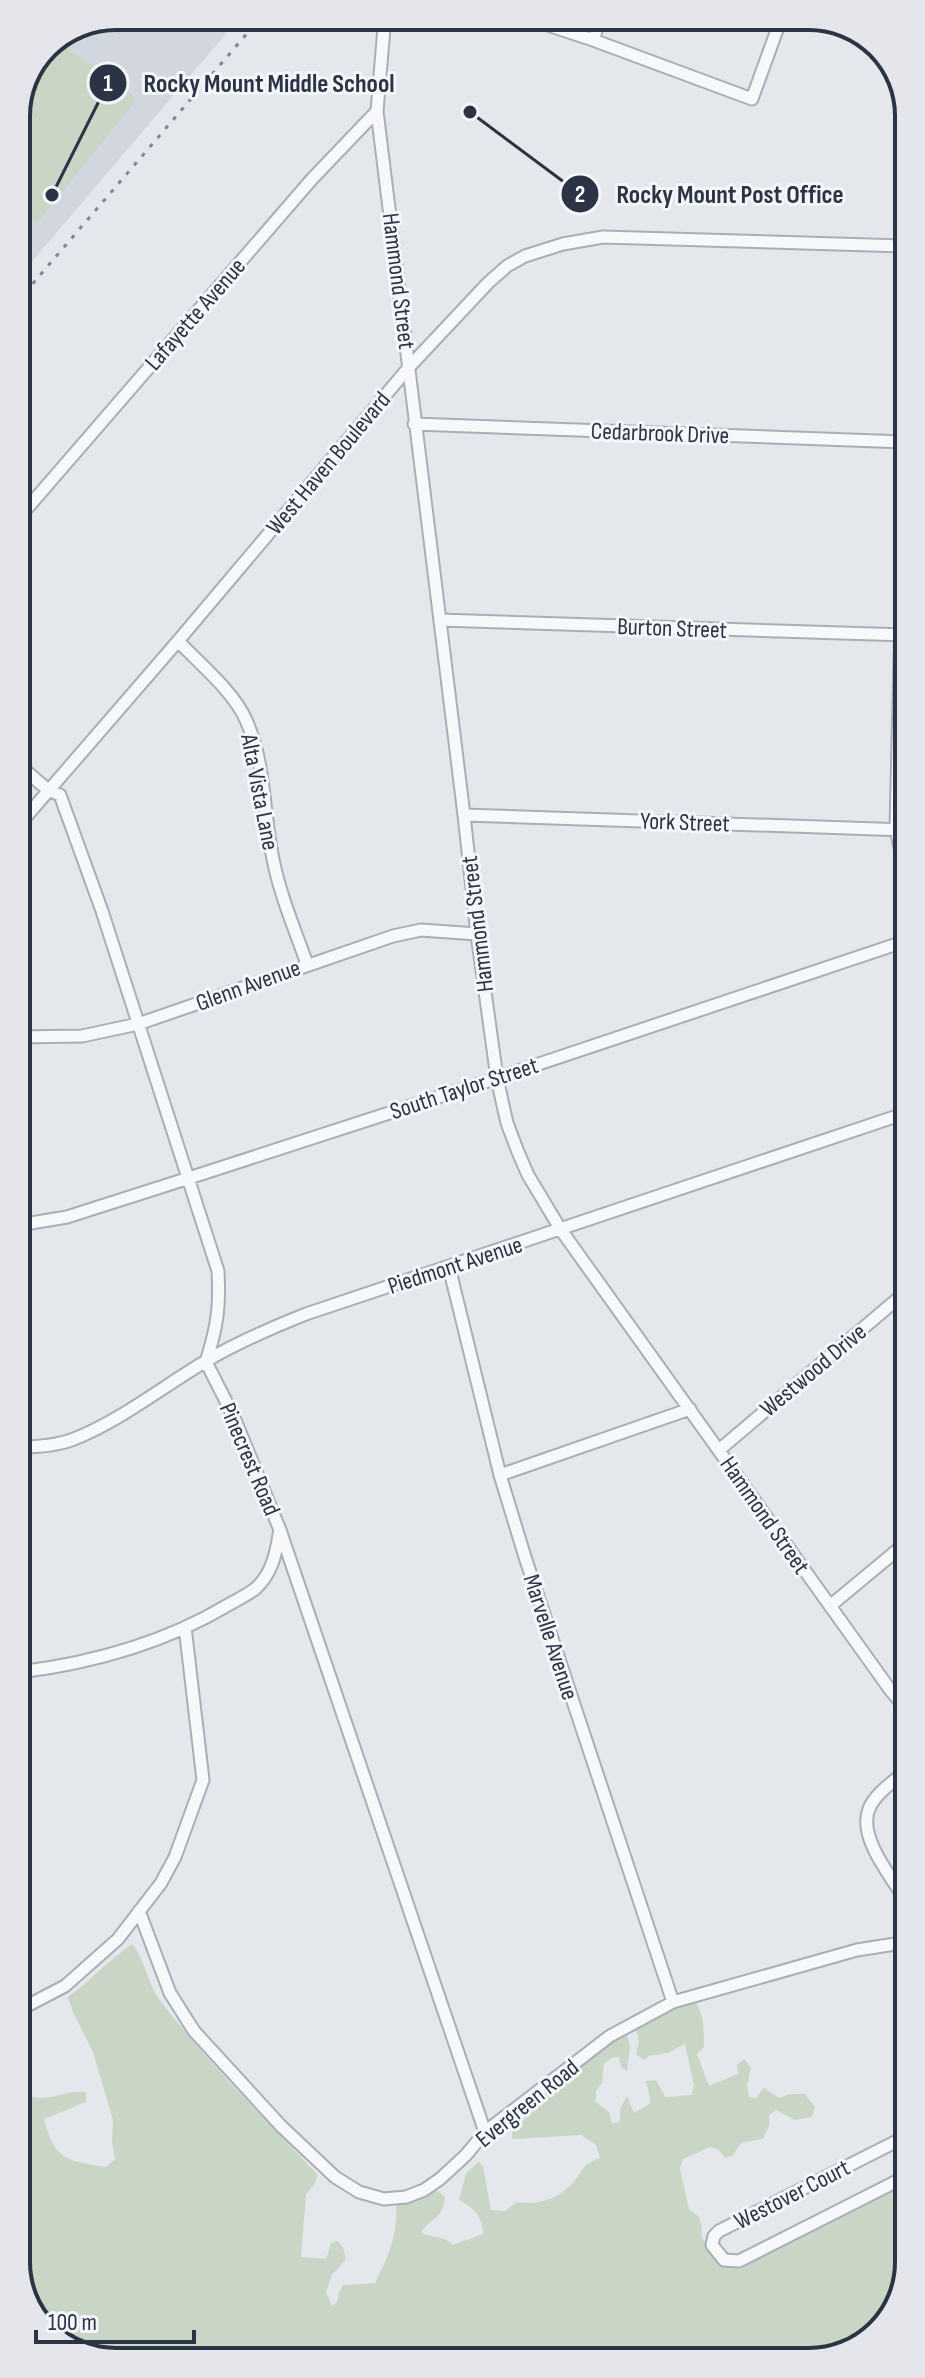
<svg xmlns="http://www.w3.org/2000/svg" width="925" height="2378" font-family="'Sofia Sans Condensed',sans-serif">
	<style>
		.built { fill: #d2d6de }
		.green { fill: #c9d6c5 }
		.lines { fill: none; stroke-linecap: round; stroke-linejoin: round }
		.minor-casing { stroke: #a9aeb7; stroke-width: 15 }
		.minor { stroke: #f7f8fa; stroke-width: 11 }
		.rail { stroke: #7d8696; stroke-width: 3; stroke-dasharray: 4 8; stroke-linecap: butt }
		.labels { text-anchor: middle; stroke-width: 6; stroke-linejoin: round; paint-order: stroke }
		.street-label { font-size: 24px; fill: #2b3445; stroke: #f4f6f9 }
		.rim { fill: none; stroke: #2b3445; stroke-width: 4 }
		.leader { fill: none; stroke: #2b3445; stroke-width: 3 }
		.callout-dot { fill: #2b3445; stroke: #f4f6f9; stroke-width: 3 }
		.mark-label { font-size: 24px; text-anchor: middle; font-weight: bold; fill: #fff }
		.callout-label { font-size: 26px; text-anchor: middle; font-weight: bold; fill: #2b3445; stroke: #f4f6f9; stroke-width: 6; stroke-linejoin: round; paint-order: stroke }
	</style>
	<rect width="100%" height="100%" fill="#e4e7ec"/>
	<path class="built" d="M 117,16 L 241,16 L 17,279 L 16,110 L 46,45 Z"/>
	<path class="green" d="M 57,41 L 133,95 L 134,103 L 38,222 L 16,214 L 16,110 L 46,45 Z
		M 132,1944 C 145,1959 147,1982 159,1999 C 207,2062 264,2118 318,2175 L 314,2185 L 306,2194 L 301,2257 L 326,2259 L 331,2243 L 338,2241 L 343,2248 L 346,2259 L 332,2275 L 326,2292 L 332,2306 L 337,2302 L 339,2293 L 343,2285 L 375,2283 C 389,2255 398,2235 396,2203 L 405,2203 L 434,2190 L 440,2192 L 445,2198 C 442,2220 432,2217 421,2232 C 434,2240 442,2234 453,2245 L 483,2234 C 483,2217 474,2208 459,2200 L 466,2173 L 479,2162 L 483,2166 L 491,2210 L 505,2211 L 517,2202 C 538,2206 557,2199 572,2184 C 586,2169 577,2167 600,2158 L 596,2145 L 581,2135 L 512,2139 L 512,2124 L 535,2100 L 611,2039 L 627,2036 L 630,2046 L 627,2071 L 621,2067 L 619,2057 L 614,2057 L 604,2063 L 602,2083 L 596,2091 L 596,2102 L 609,2112 L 612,2124 L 620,2121 L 620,2109 L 627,2096 L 634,2113 L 651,2103 L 646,2081 L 656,2080 L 665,2097 L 692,2095 L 694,2085 L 685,2044 L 668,2053 L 649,2056 L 644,2060 L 636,2054 L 639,2041 L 636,2029 C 654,2016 672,2007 694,2000 C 704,2013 704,2030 704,2047 L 697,2054 L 709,2086 L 738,2074 L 737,2065 L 744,2059 L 751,2068 L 747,2085 L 749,2097 L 756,2098 L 764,2088 L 779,2098 L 790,2094 L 805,2094 L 815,2107 L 812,2117 L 795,2120 L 776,2110 L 769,2115 L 769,2126 L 763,2139 L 741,2143 L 733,2155 L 725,2158 L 719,2150 L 710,2147 L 683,2159 L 680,2169 L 689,2209 L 698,2216 L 702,2226 L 701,2236 L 721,2267 L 744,2262 L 909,2183 L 909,2262 L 889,2322 L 840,2357 L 109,2362 L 55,2341 L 21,2293 L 21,2087 L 28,2088 L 33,2097 C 53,2101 64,2090 86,2092 L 86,2102 L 44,2119 C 54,2160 67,2161 106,2167 L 115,2159 L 112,2142 L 113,2120 L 93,2052 L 73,2012 L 68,1997 C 90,1981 109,1960 132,1944 Z"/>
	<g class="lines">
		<defs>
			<path id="minor" d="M 385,16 L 377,111 L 464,815 L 477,934 L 497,1078 L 507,1123 L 518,1152 L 528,1175 L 561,1230 L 891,1691 L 908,1711
				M 520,16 L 593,40 L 752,99 L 782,16
				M 593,40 L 601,16
				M 414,424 L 905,442
				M 905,442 L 896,829 L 906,876
				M 17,520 L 312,179 L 377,111
				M 440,620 L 905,635
				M 178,641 C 200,664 234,692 246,720 C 266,764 263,813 273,859 C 280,895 295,930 307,964
				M 18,764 L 48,790 L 60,795 L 102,911 L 218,1271 C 220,1308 217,1327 206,1362 L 233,1415 L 280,1530 L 485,2132
				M 464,815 L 906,830
				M 18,826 L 178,641 L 410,366 L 488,283 L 507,266 L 525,256 L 563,244 L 603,237 L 904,246
				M 18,1037 L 82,1036 L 138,1024 L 393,936 L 421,930 L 477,934
				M 19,1225 L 67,1217 L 189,1178 L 497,1078 L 906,941
				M 449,1267 L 500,1475 L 525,1557 L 673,2002
				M 19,1447 C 38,1447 56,1446 74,1439 C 118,1422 164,1386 206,1361 C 238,1342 271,1328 306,1314 L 906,1113
				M 719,1450 L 907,1291
				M 500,1475 L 690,1409
				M 830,1606 L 907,1542
				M 20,1672 C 92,1663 166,1642 228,1605 C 237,1600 247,1595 255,1589 C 271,1575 276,1555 279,1534
				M 908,1769 C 896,1780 875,1793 869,1809 C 857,1838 894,1880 908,1904
				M 139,1911 L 170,1993 L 194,2031 L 281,2126 L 335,2177 L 359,2192 L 384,2199 L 406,2197 L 424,2190 L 440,2179 L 466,2155 L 485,2132 L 610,2036 L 673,2002 L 857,1950 L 908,1942
				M 21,2009 L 65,1986 L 118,1939 L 161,1883 L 175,1857 L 203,1780 L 185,1627
				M 909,2135 L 719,2231 L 714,2236 L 712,2245 L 724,2260 L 739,2261 L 909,2175"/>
		</defs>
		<use href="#minor" class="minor-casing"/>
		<use href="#minor" class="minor"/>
		<path class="rail" d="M 17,302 L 262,16"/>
	</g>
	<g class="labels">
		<g class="street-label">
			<text transform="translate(399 281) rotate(83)" y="8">Hammond Street</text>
			<text transform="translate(195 314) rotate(-49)" y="8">Lafayette Avenue</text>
			<text transform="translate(660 433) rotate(2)" y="8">Cedarbrook Drive</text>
			<text transform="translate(328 463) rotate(-50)" y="8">West Haven Boulevard</text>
			<text transform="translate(672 628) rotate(2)" y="8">Burton Street</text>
			<text transform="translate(260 792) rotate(79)" y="8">Alta Vista Lane</text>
			<text transform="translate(685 822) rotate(2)" y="8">York Street</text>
			<text transform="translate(477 924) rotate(-97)" y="8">Hammond Street</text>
			<text transform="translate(248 985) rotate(-20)" y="8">Glenn Avenue</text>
			<text transform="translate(464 1088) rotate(-18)" y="8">South Taylor Street</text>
			<text transform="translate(455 1265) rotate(-18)" y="8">Piedmont Avenue</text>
			<text transform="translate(813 1370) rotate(-40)" y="8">Westwood Drive</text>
			<text transform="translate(250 1459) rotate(67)" y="8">Pinecrest Road</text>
			<text transform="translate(765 1515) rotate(55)" y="8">Hammond Street</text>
			<text transform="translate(551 1637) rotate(72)" y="8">Marvelle Avenue</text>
			<text transform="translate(527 2103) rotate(-39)" y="8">Evergreen Road</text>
			<text transform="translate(792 2194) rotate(-27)" y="8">Westover Court</text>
		</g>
	</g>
	<path d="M0 0H925V2378H0ZM116 30H809A86 86 0 0 1 895 116V2262A86 86 0 0 1 809 2348H116A86 86 0 0 1 30 2262V116A86 86 0 0 1 116 30Z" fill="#e4e6eb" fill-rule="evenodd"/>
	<path class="rim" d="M116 30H809A86 86 0 0 1 895 116V2262A86 86 0 0 1 809 2348H116A86 86 0 0 1 30 2262V116A86 86 0 0 1 116 30Z"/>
	<path class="leader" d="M52 195L108 83M470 112L580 194"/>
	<g class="callout-dot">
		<circle cx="52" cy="195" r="8"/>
		<circle cx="470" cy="112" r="8"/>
		<circle cx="108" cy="83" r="20"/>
		<circle cx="580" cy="194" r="20"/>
	</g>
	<g class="mark-label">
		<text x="108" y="91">1</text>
		<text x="580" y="202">2</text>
	</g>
	<g class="callout-label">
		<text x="269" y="92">Rocky Mount Middle School</text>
		<text x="730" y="203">Rocky Mount Post Office</text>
	</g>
	<path d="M36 2330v12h158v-12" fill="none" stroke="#2b3445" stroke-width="4"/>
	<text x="48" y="2330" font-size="24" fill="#2b3445" stroke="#f4f6f9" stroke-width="6" paint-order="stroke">100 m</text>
</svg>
